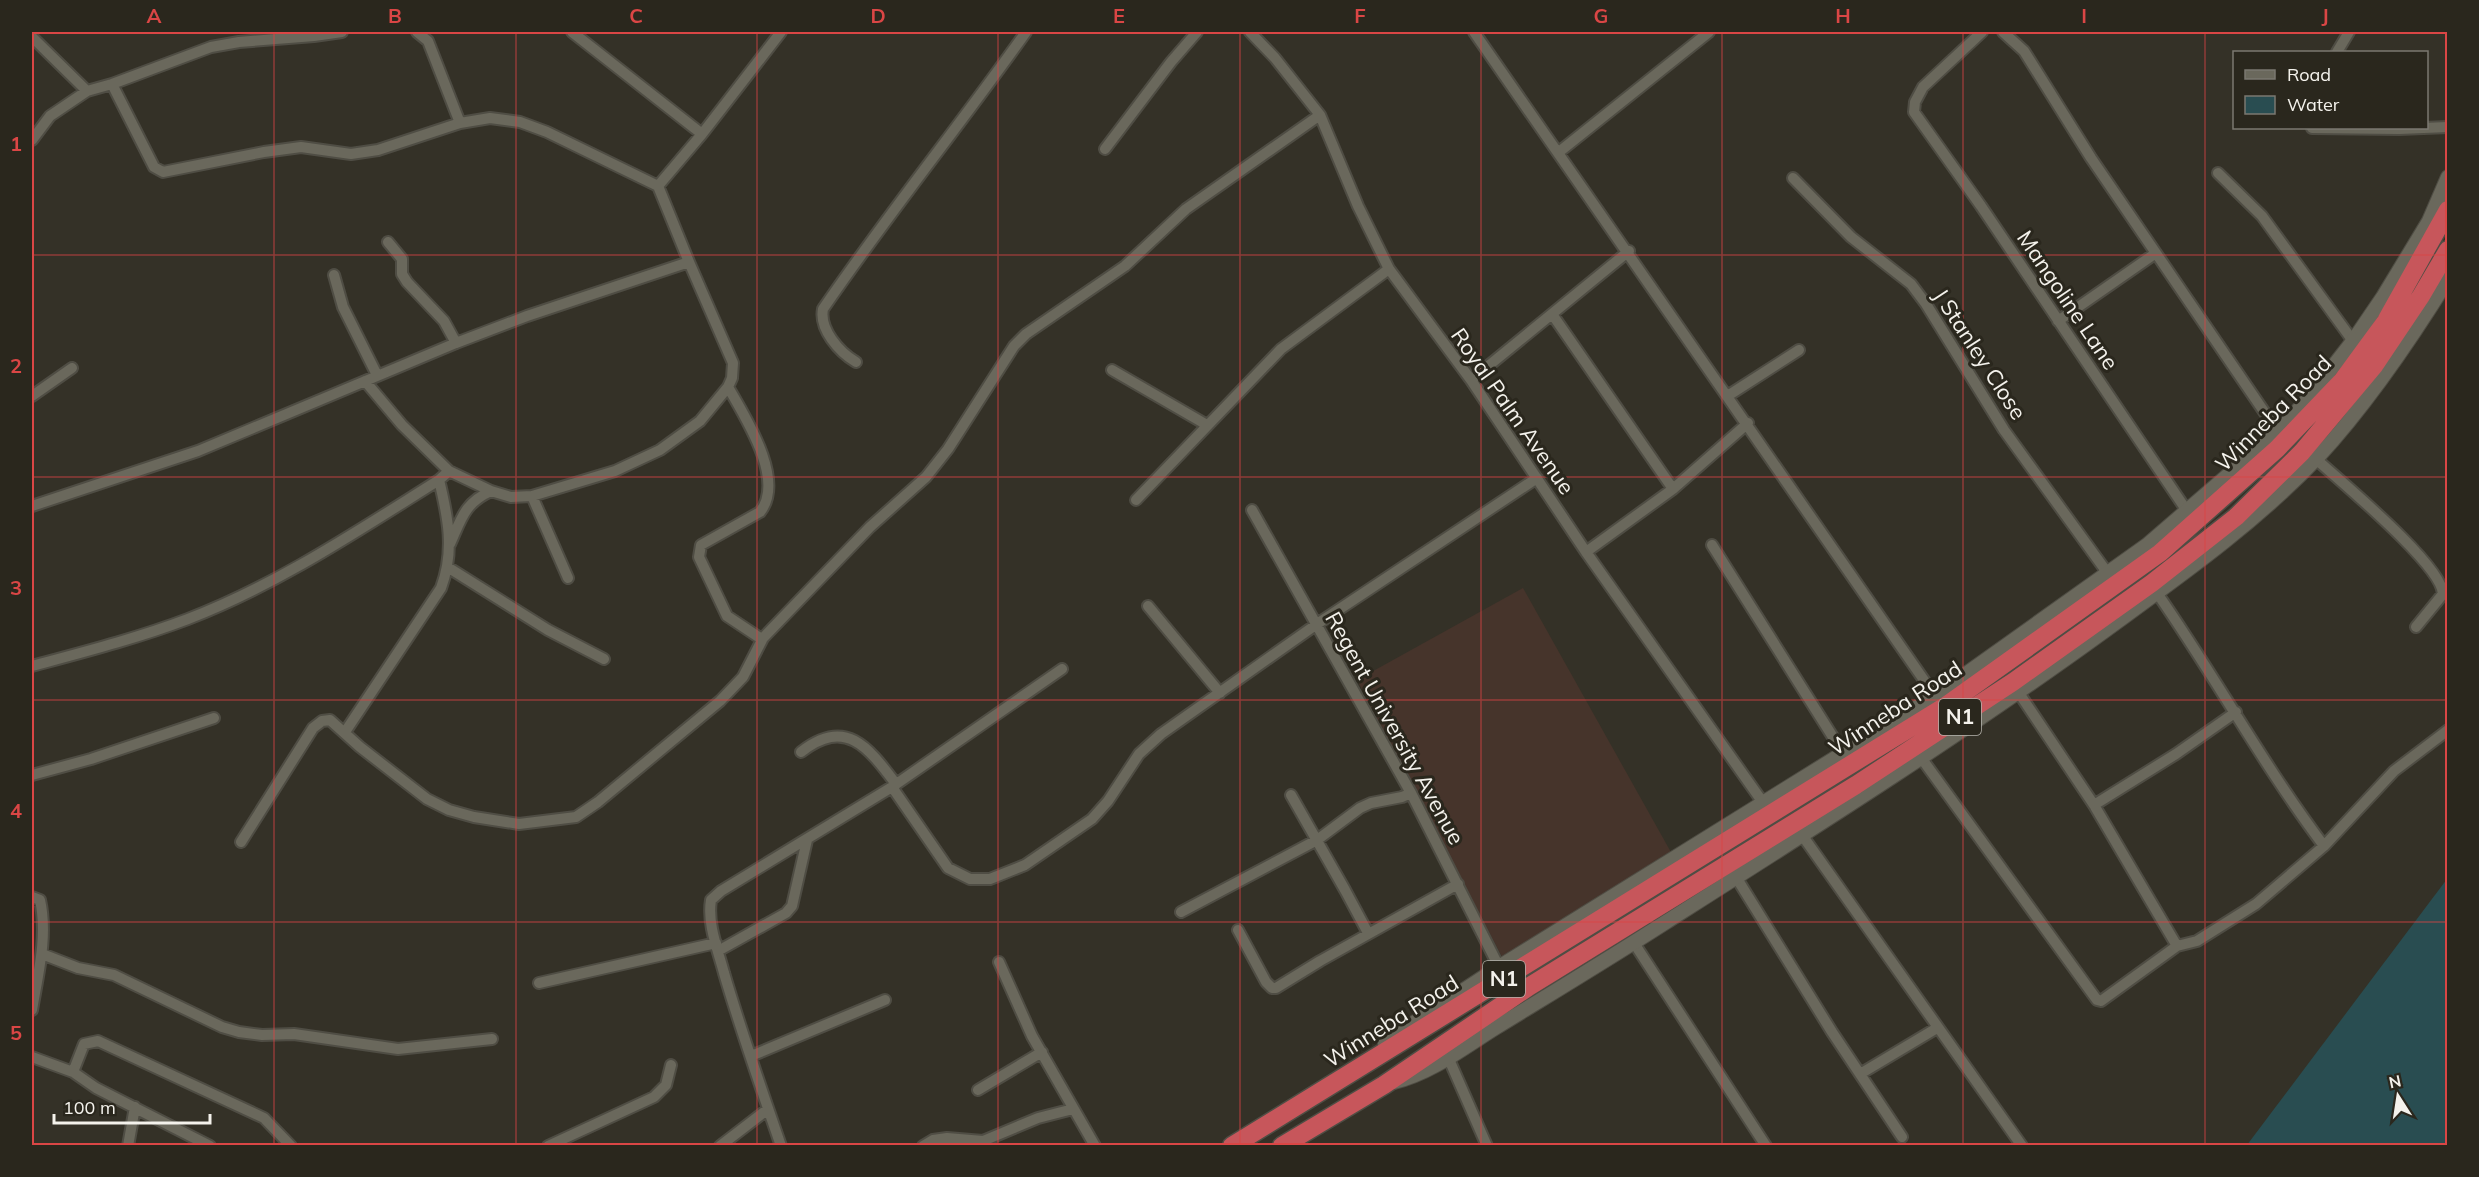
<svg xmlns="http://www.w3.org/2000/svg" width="2479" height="1177" font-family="Mulish,sans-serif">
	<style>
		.education { fill: #46342b }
		.water { fill: #294d51 }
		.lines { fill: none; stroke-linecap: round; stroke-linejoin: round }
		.minor-casing { stroke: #4f4d44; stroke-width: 14 }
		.tertiary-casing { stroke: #4f4d44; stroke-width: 16 }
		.trunk-casing { stroke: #4f4d44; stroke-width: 21 }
		.minor { stroke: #6a685c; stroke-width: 10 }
		.tertiary { stroke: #6a685c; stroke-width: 14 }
		.trunk { stroke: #c7565b; stroke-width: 18 }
		.grid { fill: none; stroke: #da4645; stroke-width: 1.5; stroke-opacity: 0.55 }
		.labels { text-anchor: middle; stroke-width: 6; stroke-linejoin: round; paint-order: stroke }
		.shield { fill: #2a271d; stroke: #b7b5ae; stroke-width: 1.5 }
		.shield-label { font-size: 21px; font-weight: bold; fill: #f4f2ec }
		.street-label { font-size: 22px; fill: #f4f2ec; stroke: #2a271d }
		.neatline { fill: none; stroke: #da4645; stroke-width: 2 }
		.grid-label { font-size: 20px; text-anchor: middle; font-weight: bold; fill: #da4645 }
	</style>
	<rect width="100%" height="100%" fill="#343127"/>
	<path class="education" d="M 1523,588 L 1672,854 L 1502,957 L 1357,680 Z"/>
	<path class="water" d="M 2447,879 L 2447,1145 L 2247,1145 Z"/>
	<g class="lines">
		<defs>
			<path id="minor" d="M 417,32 L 428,41 L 460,123
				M 572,32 L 702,134
				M 1250,32 L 1275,58 L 1320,115 L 1358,206 L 1389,269 L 1471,380 L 1586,552 L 1764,804
				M 1474,32 L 1935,696
				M 1982,32 L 1923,87 L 1915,102 L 1914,112 L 1981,206 L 2187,511
				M 2003,32 L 2024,51 L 2091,158 L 2278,432
				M 32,37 L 87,91
				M 2337,52 L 2349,32
				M 2312,128 L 2399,129 L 2448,127
				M 32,140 L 50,116 L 87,91 L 112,84 L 211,47 L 239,42 L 314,36 L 342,32
				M 1105,149 L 1171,62 L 1197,32
				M 1559,152 L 1709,32
				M 2218,173 L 2262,216 L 2353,341
				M 1793,178 L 1851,237 L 1911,284 L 1926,304 L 2004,430 L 2109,575
				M 658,186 L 702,134 L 781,32
				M 388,242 L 402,259 L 402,274 L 407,282 L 444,321 L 456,343
				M 334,275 L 343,307 L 377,375
				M 1552,314 L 1673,489
				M 2058,321 L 2156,253
				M 856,362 C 839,352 819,329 823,309 C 888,214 960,125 1026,32
				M 1112,370 L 1207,425
				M 1471,380 L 1629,251
				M 365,381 L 402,425 L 449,471 L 491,491 L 511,497 L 532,496 L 615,471 L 660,450 L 700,421 L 728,387 L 732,378 L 733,363 L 689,262
				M 728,387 C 745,417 786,480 760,512 L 701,545 L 699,557 L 727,616 L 760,638 L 763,638
				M 1729,395 L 1799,350
				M 32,396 L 72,368
				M 2316,459 C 2340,481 2442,565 2443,594 L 2416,627
				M 532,496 L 568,578
				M 1136,500 L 1281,349 L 1389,269
				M 32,506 L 198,451 L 456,343 L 527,316 L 689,262 L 658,186 L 547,132 L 520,122 L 490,118 L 460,123 L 378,150 L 351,154 L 301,147 L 264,152 L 163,172 L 154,167 L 112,84
				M 1252,510 L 1411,793 L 1499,967
				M 450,544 C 461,520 464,503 491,491
				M 1712,545 L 1843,753
				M 1586,552 L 1673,489 L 1748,423
				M 449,568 L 548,630 L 604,659
				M 2157,593 C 2215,676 2263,765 2324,846
				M 1148,606 L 1220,693
				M 32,666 C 84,652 138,638 188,619 C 277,585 359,530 439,480 L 449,471
				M 2019,693 L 2094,805 L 2177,946
				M 345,732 L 441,588 C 455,551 448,517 439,480
				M 801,752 C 846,717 868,747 896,784
				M 1922,759 L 2097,1000 L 2101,1001 L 2177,946 L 2197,941 L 2256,904 L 2324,846 L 2394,771 L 2448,730
				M 32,775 L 91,759 L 214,718
				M 892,787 L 948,868 L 970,879 L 990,879 L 1025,865 L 1092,819 L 1108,801 L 1139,754 L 1161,734 L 1317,624 L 1537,478
				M 1291,795 L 1345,890 L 1368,933
				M 2094,805 L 2176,754 L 2236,712
				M 1802,835 L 2022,1146
				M 241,842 L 313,728 L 322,721 L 330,720 L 360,747 L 427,799 L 449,810 L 474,817 L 519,824 L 576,817 L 598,802 L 720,701 L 743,677 L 763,638 L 870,527 L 926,477 L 948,449 L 1014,346 L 1026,334 L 1125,266 L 1186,209 L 1320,115
				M 1736,877 L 1832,1032 L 1902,1137
				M 32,897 L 40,900 C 48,936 38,974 32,1010
				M 1181,912 L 1317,840 L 1360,808 L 1371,803 L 1402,797 L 1411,793
				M 1238,930 L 1266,982 L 1272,988 L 1276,988 L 1320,961 L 1458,884
				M 1634,943 L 1766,1146
				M 718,951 L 786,913 L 792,906 L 807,840
				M 42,954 L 78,968 L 114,975 L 222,1027 L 239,1032 L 262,1035 L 294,1034 L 398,1049 L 492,1039
				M 999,962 L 1032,1036 L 1095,1146
				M 539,983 L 716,943
				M 751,1056 L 885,1000
				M 32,1057 L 73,1072 L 96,1088 L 210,1146
				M 1448,1057 L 1487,1146
				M 73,1072 L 84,1044 L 98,1041 L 264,1118 L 291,1146
				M 1860,1074 L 1937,1028
				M 978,1090 L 1042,1052
				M 128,1146 L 135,1107
				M 548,1146 L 654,1097 L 666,1085 L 671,1065
				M 720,1146 L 768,1109
				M 781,1146 C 761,1088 741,1031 724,973 C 718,950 707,924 711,900 L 721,891 L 892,787 L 1062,669
				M 923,1146 L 933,1140 L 947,1138 L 983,1141 L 1038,1118 L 1073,1109"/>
			<path id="tertiary" d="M 1385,1044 L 1397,1034 L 1499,967 L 1935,696 L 2147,545 L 2278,432 L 2307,400 L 2353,341 L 2383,297 L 2429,221 L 2448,177
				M 1394,1082 C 1431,1073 1463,1048 1495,1028 C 1552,993 1610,958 1666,922 C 1814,828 1961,735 2103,632 C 2177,578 2253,525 2317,458 C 2367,404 2409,342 2448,279"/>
			<path id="trunk" d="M 1232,1146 L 1944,707 L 2160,553 L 2277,449 L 2342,381 L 2386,321 L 2448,210
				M 1282,1146 L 1384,1085 L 1530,986 L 1856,785 L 2013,682 L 2152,583 L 2236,517 L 2302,452 L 2374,366 L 2421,296 L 2448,250"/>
		</defs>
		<use href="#minor" class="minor-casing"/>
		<use href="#tertiary" class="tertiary-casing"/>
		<use href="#trunk" class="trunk-casing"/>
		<use href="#minor" class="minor"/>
		<use href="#tertiary" class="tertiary"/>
		<use href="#trunk" class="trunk"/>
	</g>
	<path class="grid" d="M 274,32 L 274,1146M 516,32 L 516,1146M 757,32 L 757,1146M 998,32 L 998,1146M 1240,32 L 1240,1146M 1481,32 L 1481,1146M 1722,32 L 1722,1146M 1963,32 L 1963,1146M 2205,32 L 2205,1146M 32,255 L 2448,255M 32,477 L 2448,477M 32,700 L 2448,700M 32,922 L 2448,922"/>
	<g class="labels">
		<g class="shield">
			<rect x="1939" y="699" width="42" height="36" rx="4.5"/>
			<rect x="1483" y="961" width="42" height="36" rx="4.5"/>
		</g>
		<g class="shield-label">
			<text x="1960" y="724">N1</text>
			<text x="1504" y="986">N1</text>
		</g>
		<g class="street-label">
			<text transform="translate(2068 300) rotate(56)" y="8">Mangoline Lane</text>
			<text transform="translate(1980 354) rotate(57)" y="8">J Stanley Close</text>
			<text transform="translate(1513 411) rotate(55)" y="8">Royal Palm Avenue</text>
			<text transform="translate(2273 413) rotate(-45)" y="8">Winneba Road</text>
			<text transform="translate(1895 708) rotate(-33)" y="8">Winneba Road</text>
			<text transform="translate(1395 728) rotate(61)" y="8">Regent University Avenue</text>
			<text transform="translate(1391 1021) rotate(-32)" y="8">Winneba Road</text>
		</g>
	</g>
	<rect width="2479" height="1177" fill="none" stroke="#2a271d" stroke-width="66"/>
	<rect x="2233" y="51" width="195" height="78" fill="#2a271d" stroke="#7b7870" stroke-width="1.5"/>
	<rect x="2245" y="70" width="30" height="9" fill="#6a685c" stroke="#7b7870" stroke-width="1.5"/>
	<text x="2287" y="81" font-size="18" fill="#f4f2ec">Road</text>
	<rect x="2245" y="96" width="30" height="18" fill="#294d51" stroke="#7b7870" stroke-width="1.5"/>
	<text x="2287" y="111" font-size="18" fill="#f4f2ec">Water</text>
	<g transform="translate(2398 1096) rotate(348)" stroke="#2a271d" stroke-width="4.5" paint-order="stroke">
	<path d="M0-4.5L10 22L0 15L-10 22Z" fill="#f4f2ec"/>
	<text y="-9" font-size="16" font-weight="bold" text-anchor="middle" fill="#f4f2ec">N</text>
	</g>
	<path d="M54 1114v9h156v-9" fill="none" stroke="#f4f2ec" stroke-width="3"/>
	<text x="63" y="1114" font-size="18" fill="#f4f2ec" stroke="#2a271d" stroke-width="4.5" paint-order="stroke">100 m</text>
	<rect x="33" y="33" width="2413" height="1111" class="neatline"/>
	<g class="grid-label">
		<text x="154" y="23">A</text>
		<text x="395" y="23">B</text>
		<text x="636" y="23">C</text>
		<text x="878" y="23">D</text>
		<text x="1119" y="23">E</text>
		<text x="1360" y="23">F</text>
		<text x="1601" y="23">G</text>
		<text x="1843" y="23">H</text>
		<text x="2084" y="23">I</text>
		<text x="2325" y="23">J</text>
		<text x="16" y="151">1</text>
		<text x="16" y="373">2</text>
		<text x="16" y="595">3</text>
		<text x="16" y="818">4</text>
		<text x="16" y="1040">5</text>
	</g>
</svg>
